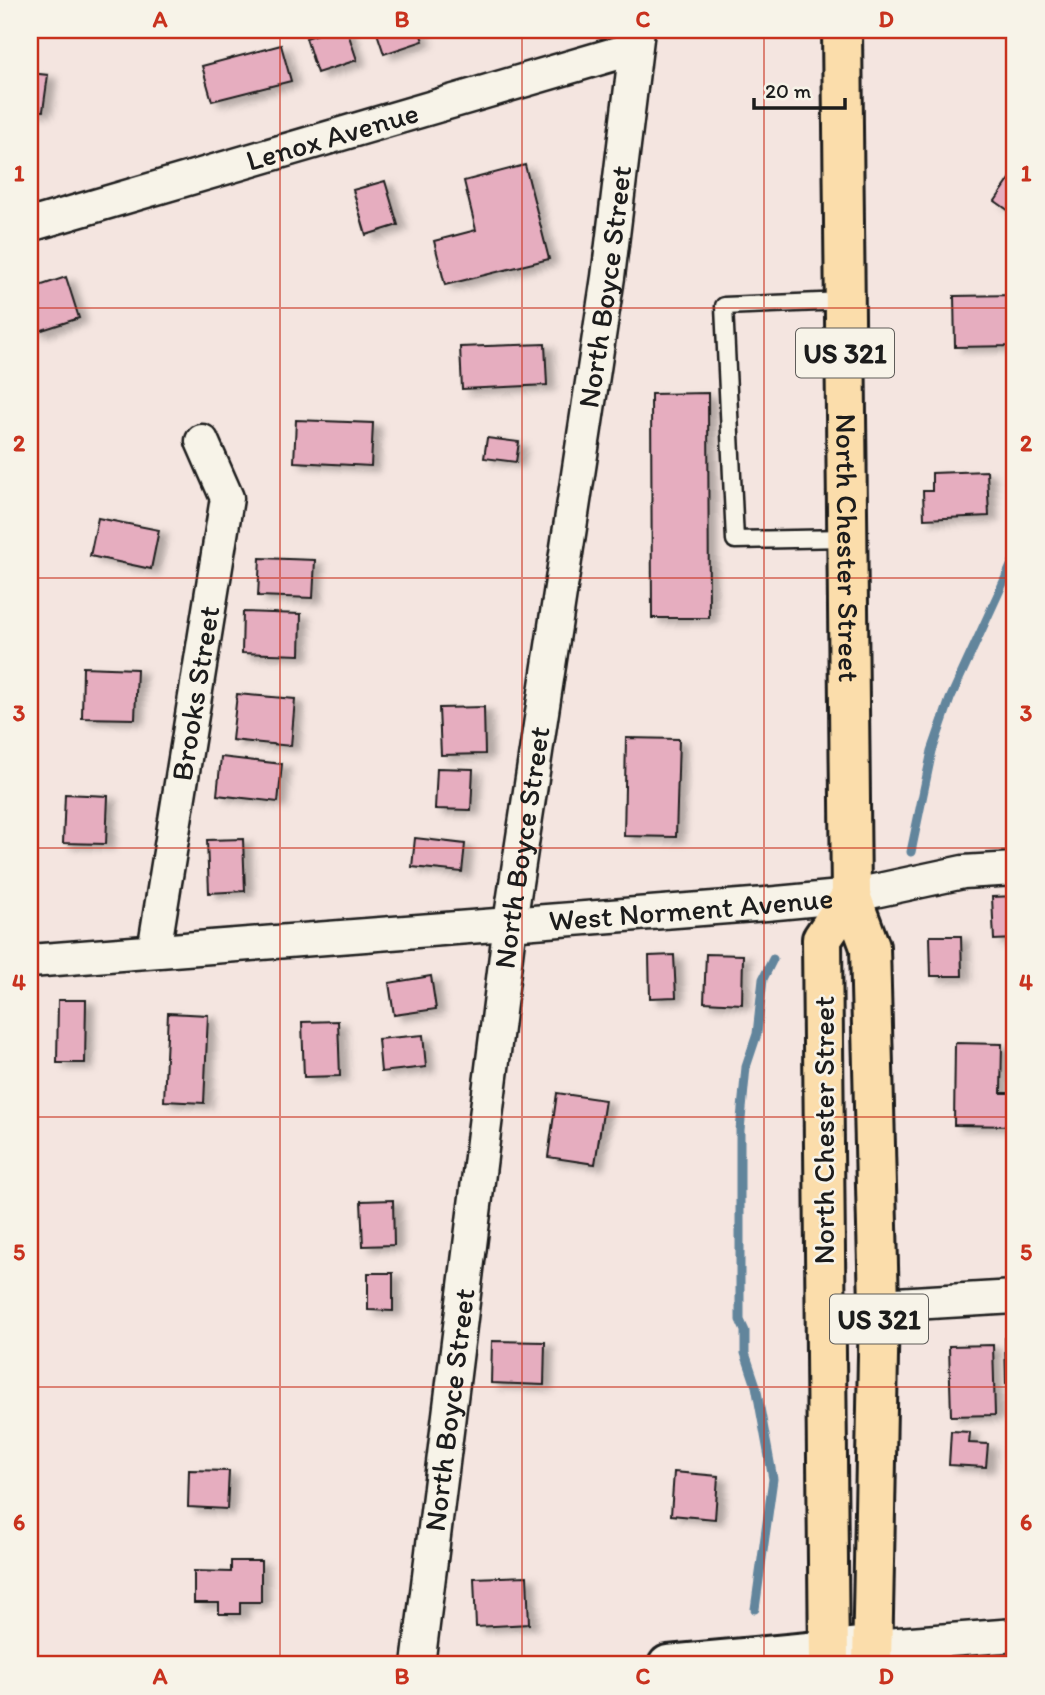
<svg xmlns="http://www.w3.org/2000/svg" width="1045" height="1695" font-family="Itim,sans-serif">
	<style>
		.lines { fill: none; stroke-linecap: round; stroke-linejoin: round }
		.stream { stroke: #62859c; stroke-width: 9 }
		.building { fill: #e6adbf; stroke: #1c1c1c; stroke-width: 2; filter: url(#shadow) }
		.lane-casing { stroke: #1c1c1c; stroke-width: 21 }
		.street-casing { stroke: #1c1c1c; stroke-width: 37 }
		.secondary-casing { stroke: #1c1c1c; stroke-width: 44 }
		.primary-casing { stroke: #1c1c1c; stroke-width: 44 }
		.lane { stroke: #f7f3e8; stroke-width: 16 }
		.street { stroke: #f7f3e8; stroke-width: 32 }
		.secondary { stroke: #f7f3e8; stroke-width: 38 }
		.primary { stroke: #fbddab; stroke-width: 38 }
		.grid { fill: none; stroke: #c8321e; stroke-width: 2; stroke-opacity: 0.55 }
		.labels { text-anchor: middle; stroke-width: 5; stroke-linejoin: round; paint-order: stroke }
		.shield { fill: #f7f3e8; stroke: #5e5c59; stroke-width: 2 }
		.shield-label { font-size: 28px; font-weight: bold; fill: #1c1c1c }
		.street-label { font-size: 30px; fill: #1c1c1c; stroke: #f7f3e8 }
		.neatline { fill: none; stroke: #c8321e; stroke-width: 2.5 }
		.grid-label { font-size: 23px; text-anchor: middle; font-weight: bold; fill: #c8321e }
	</style>
	<defs>
		<filter id="shadow"><feDropShadow dx="8" dy="4.5" stdDeviation="3.5" flood-color="#0004"/></filter>
	</defs>
	<rect width="100%" height="100%" fill="#f4e5e0"/>
	<filter id="ink" filterUnits="userSpaceOnUse"><feTurbulence type="fractalNoise" baseFrequency=".0143" numOctaves="2"/><feDisplacementMap in="SourceGraphic" scale="14" xChannelSelector="R" yChannelSelector="G"/><feConvolveMatrix kernelMatrix="1 2 1 2 8 2 1 2 1" color-interpolation-filters="sRGB"/></filter>
	<g filter="url(#ink)">
		<g class="lines">
			<path class="stream" d="M 911,852 L 932,751 L 950,699 L 1015,557
				M 755,1609 L 773,1479 L 756,1386 L 745,1353 L 745,1331 L 740,1320 L 740,1130 L 746,1067 L 757,1034 L 763,979 L 773,959"/>
		</g>
		<path class="building" d="M 331,30 L 347,30 L 357,60 L 317,73 L 306,38 Z
			M 376,30 L 419,30 L 423,41 L 384,54 Z
			M 281,45 L 291,81 L 212,101 L 202,66 Z
			M 30,73 L 48,75 L 43,111 L 30,110 Z
			M 525,165 L 549,259 L 445,285 L 434,241 L 476,230 L 464,181 Z
			M 1014,173 L 1015,173 L 1015,215 L 995,201 Z
			M 385,181 L 398,225 L 366,235 L 353,190 Z
			M 66,277 L 79,318 L 36,332 L 30,312 L 30,289 Z
			M 1015,295 L 1015,346 L 955,347 L 954,296 Z
			M 545,344 L 547,385 L 462,389 L 460,347 Z
			M 708,393 L 709,618 L 652,618 L 651,394 Z
			M 296,420 L 373,423 L 371,466 L 294,462 Z
			M 487,438 L 519,442 L 516,462 L 484,458 Z
			M 987,471 L 989,516 L 924,519 L 923,491 L 932,491 L 932,473 Z
			M 98,518 L 159,530 L 151,569 L 90,556 Z
			M 260,558 L 315,560 L 313,598 L 258,596 Z
			M 243,612 L 301,614 L 300,655 L 242,653 Z
			M 83,667 L 137,669 L 135,719 L 82,718 Z
			M 237,694 L 295,699 L 291,746 L 232,740 Z
			M 484,707 L 485,754 L 441,755 L 439,708 Z
			M 626,738 L 679,739 L 676,837 L 624,836 Z
			M 221,757 L 282,764 L 278,802 L 217,795 Z
			M 437,768 L 473,769 L 471,810 L 435,809 Z
			M 65,794 L 108,796 L 106,844 L 63,843 Z
			M 415,838 L 465,844 L 462,872 L 412,867 Z
			M 243,839 L 245,891 L 209,893 L 207,840 Z
			M 1015,896 L 1015,939 L 994,940 L 992,897 Z
			M 930,936 L 961,936 L 962,976 L 931,976 Z
			M 706,954 L 743,955 L 742,1004 L 704,1002 Z
			M 674,955 L 676,997 L 650,998 L 649,956 Z
			M 431,976 L 436,1009 L 394,1015 L 389,983 Z
			M 58,1000 L 86,1000 L 85,1063 L 57,1063 Z
			M 168,1013 L 208,1015 L 204,1103 L 164,1101 Z
			M 338,1021 L 340,1076 L 304,1077 L 302,1022 Z
			M 423,1035 L 426,1067 L 381,1072 L 378,1039 Z
			M 955,1043 L 1002,1044 L 1001,1093 L 1015,1093 L 1015,1126 L 954,1125 Z
			M 557,1093 L 605,1100 L 595,1164 L 548,1157 Z
			M 393,1200 L 394,1245 L 363,1246 L 361,1201 Z
			M 1010,1209 L 1015,1209 L 1015,1262 L 1011,1262 Z
			M 368,1273 L 393,1273 L 393,1311 L 368,1310 Z
			M 1005,1338 L 1015,1338 L 1015,1383 L 1006,1383 Z
			M 492,1341 L 545,1342 L 544,1385 L 491,1383 Z
			M 993,1345 L 995,1415 L 951,1416 L 949,1346 Z
			M 951,1431 L 970,1432 L 969,1443 L 988,1444 L 986,1467 L 949,1465 Z
			M 189,1470 L 229,1471 L 227,1509 L 188,1507 Z
			M 674,1472 L 718,1476 L 715,1519 L 671,1515 Z
			M 231,1561 L 261,1561 L 261,1602 L 240,1602 L 240,1614 L 219,1614 L 219,1603 L 194,1603 L 194,1571 L 231,1572 Z
			M 527,1576 L 529,1624 L 476,1627 L 474,1578 Z"/>
		<g class="lines">
			<defs>
				<path id="lane" d="M 844,301 L 724,306 L 735,540 L 847,538"/>
				<g id="street">
					<path id="s1" d="M 30,225 L 635,48"/>
					<path id="s2" d="M 154,951 L 227,498 L 202,441"/>
					<path id="s3" d="M 30,961 L 766,904 L 851,896 L 963,872 L 1015,869"/>
					<path d="M 879,1305 L 1015,1297"/>
					<path d="M 872,1646 L 1015,1635"/>
					<path id="s4" d="M 418,1665 L 510,923 L 608,277 L 638,30"/>
				</g>
				<path id="secondary" d="M 668,1665 L 872,1646"/>
				<g id="primary">
					<path id="s5" d="M 842,30 L 851,896 L 870,947 L 879,1305 L 872,1665"/>
					<path d="M 829,1665 L 822,939 L 851,896"/>
				</g>
			</defs>
			<use href="#lane" class="lane-casing"/>
			<use href="#street" class="street-casing"/>
			<use href="#secondary" class="secondary-casing"/>
			<use href="#primary" class="primary-casing"/>
			<use href="#lane" class="lane"/>
			<use href="#street" class="street"/>
			<use href="#secondary" class="secondary"/>
			<use href="#primary" class="primary"/>
		</g>
	</g>
	<path class="grid" d="M 280,30 L 280,1665M 522,30 L 522,1665M 764,30 L 764,1665M 30,308 L 1015,308M 30,578 L 1015,578M 30,848 L 1015,848M 30,1117 L 1015,1117M 30,1387 L 1015,1387"/>
	<g class="labels">
		<g class="shield">
			<rect x="796" y="328.5" width="98" height="49" rx="5"/>
			<rect x="830" y="1294.5" width="98" height="49" rx="5"/>
		</g>
		<g class="shield-label">
			<text x="845" y="363">US 321</text>
			<text x="879" y="1329">US 321</text>
		</g>
		<g class="street-label">
			<text dy="10" stroke="none"><textPath href="#s1" startOffset="315">Lenox Avenue</textPath></text>
			<text dy="10" stroke="none"><textPath href="#s4" startOffset="1391">North Boyce Street</textPath></text>
			<text dy="10" stroke="none"><textPath href="#s5" startOffset="518">North Chester Street</textPath></text>
			<text dy="10" stroke="none"><textPath href="#s2" startOffset="261">Brooks Street</textPath></text>
			<text dy="10" stroke="none"><textPath href="#s4" startOffset="824">North Boyce Street</textPath></text>
			<text dy="10" stroke="none"><textPath href="#s3" startOffset="663">West Norment Avenue</textPath></text>
			<text transform="translate(824 1130) rotate(-90)" y="10">North Chester Street</text>
			<text dy="10" stroke="none"><textPath href="#s4" startOffset="257">North Boyce Street</textPath></text>
		</g>
	</g>
	<rect width="1045" height="1695" fill="none" stroke="#f7f3e8" stroke-width="77"/>
	<path d="M754 98v10h91v-10" fill="none" stroke="#1c1c1c" stroke-width="3.5"/>
	<text x="765" y="98" font-size="21" fill="#1c1c1c" stroke="#f7f3e8" stroke-width="5" paint-order="stroke">20 m</text>
	<rect x="38" y="38" width="968" height="1618" class="neatline"/>
	<g class="grid-label">
		<text x="160" y="27">A</text>
		<text x="402" y="27">B</text>
		<text x="643" y="27">C</text>
		<text x="886" y="27">D</text>
		<text x="19" y="181">1</text>
		<text x="1026" y="181">1</text>
		<text x="19" y="451">2</text>
		<text x="1026" y="451">2</text>
		<text x="19" y="721">3</text>
		<text x="1026" y="721">3</text>
		<text x="19" y="990">4</text>
		<text x="1026" y="990">4</text>
		<text x="19" y="1260">5</text>
		<text x="1026" y="1260">5</text>
		<text x="19" y="1530">6</text>
		<text x="1026" y="1530">6</text>
		<text x="160" y="1684">A</text>
		<text x="402" y="1684">B</text>
		<text x="643" y="1684">C</text>
		<text x="886" y="1684">D</text>
	</g>
</svg>
